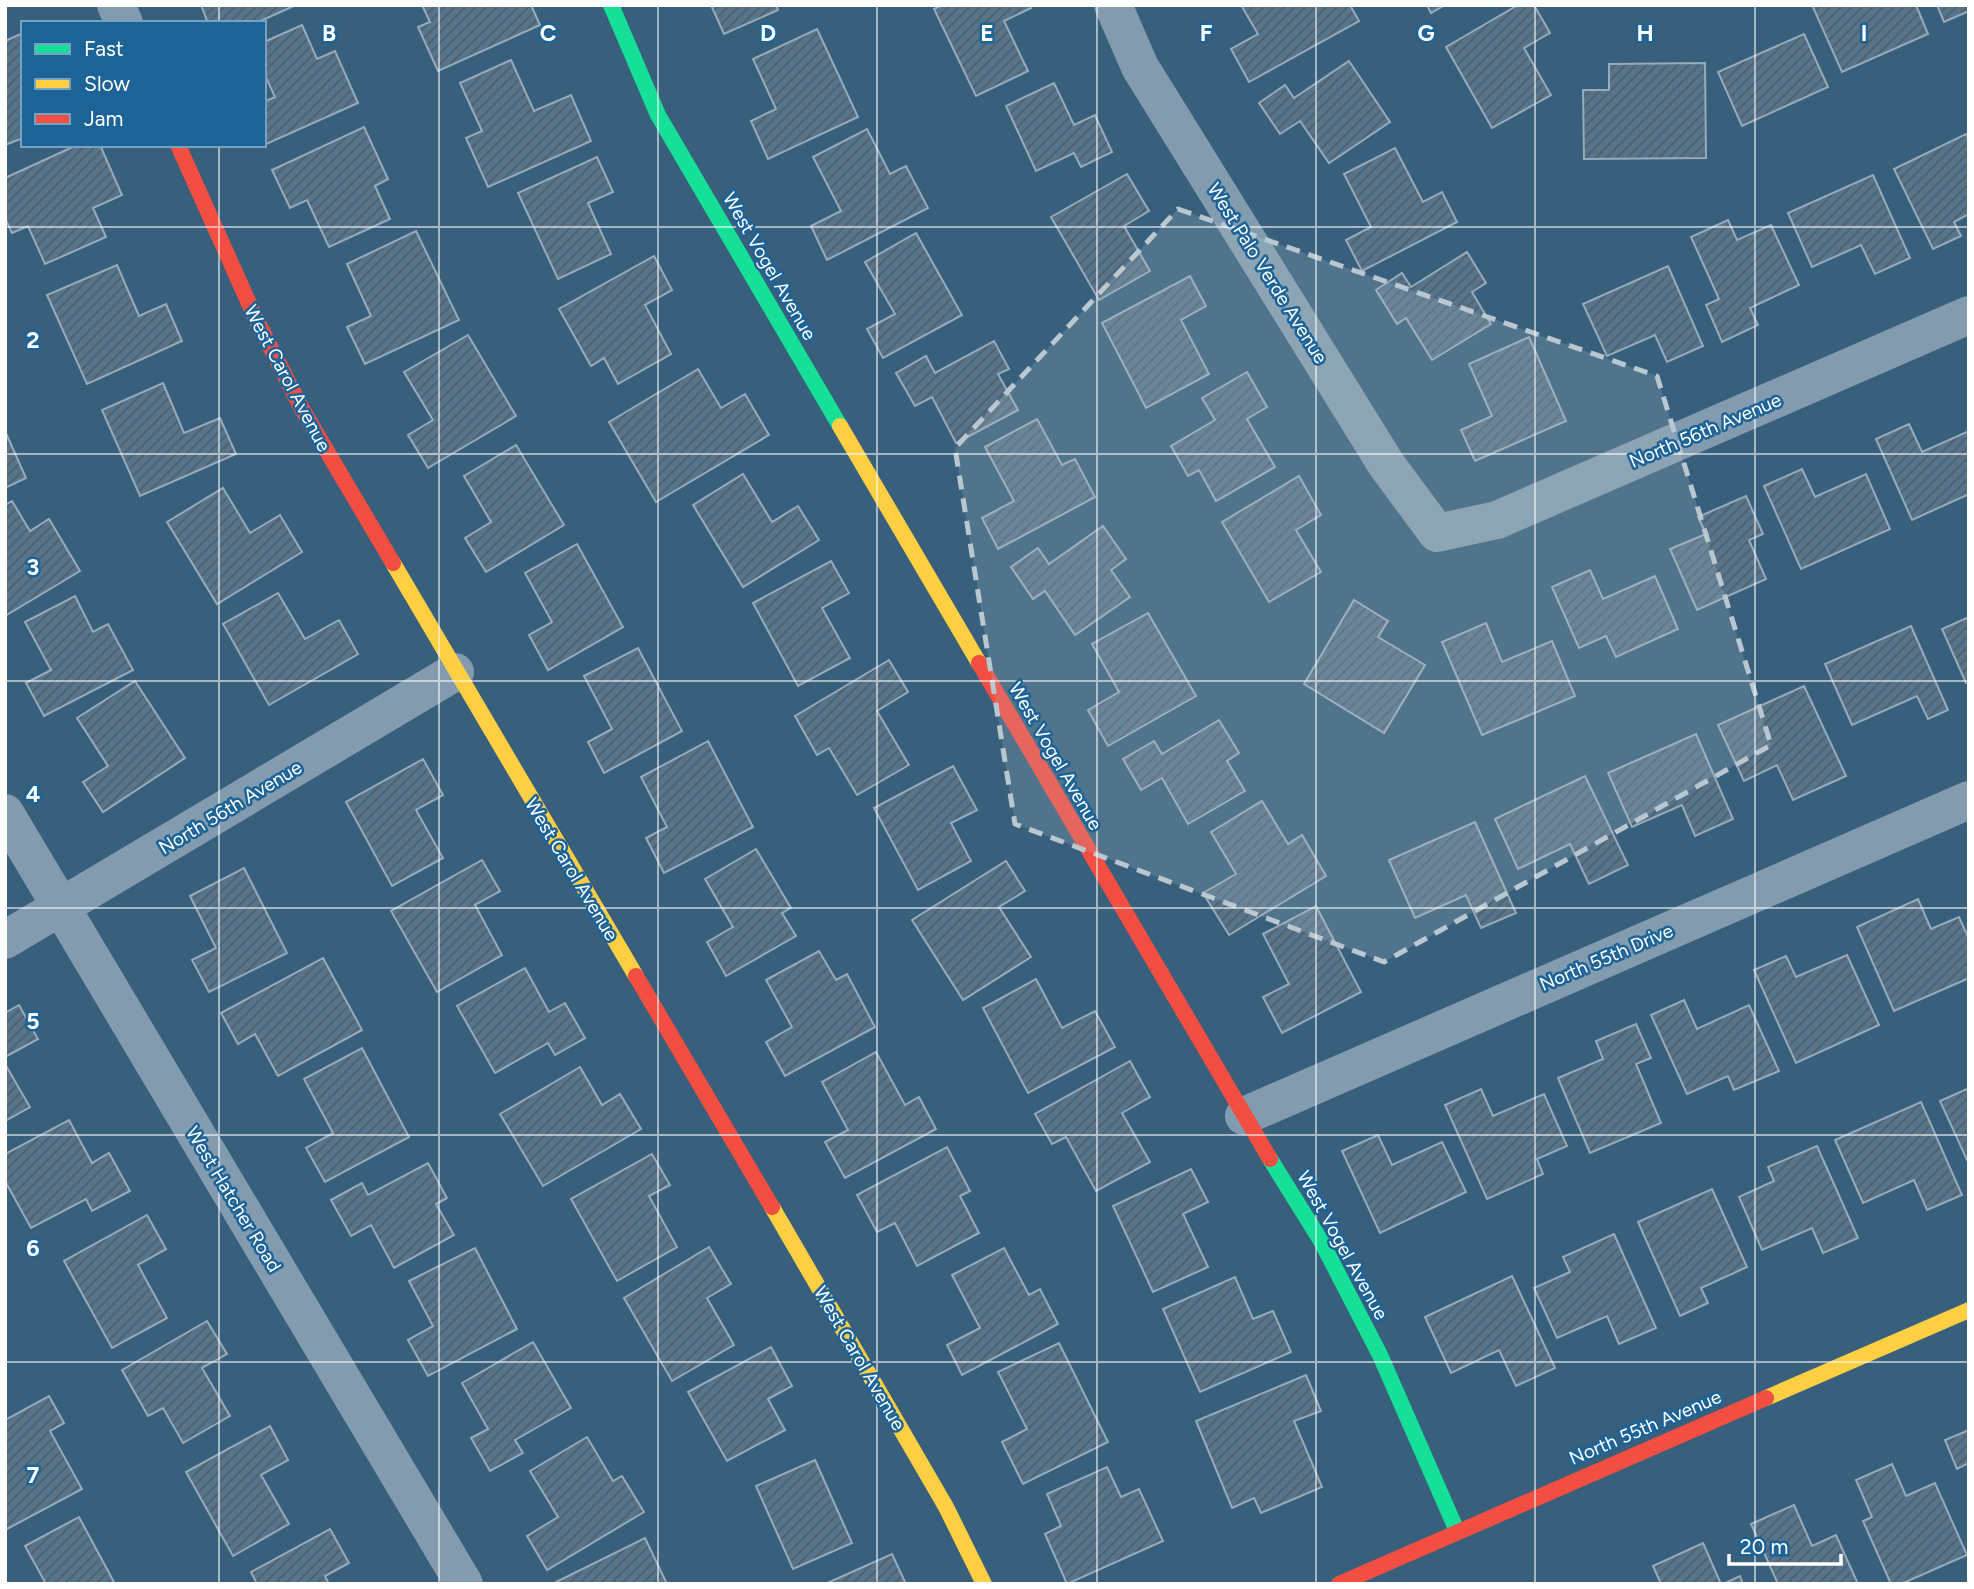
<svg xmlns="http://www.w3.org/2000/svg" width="1974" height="1589" viewBox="0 0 1974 1589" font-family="Figtree,sans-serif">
<defs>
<pattern id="building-hatch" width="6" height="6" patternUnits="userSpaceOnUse" patternTransform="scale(1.75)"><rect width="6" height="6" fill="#56758c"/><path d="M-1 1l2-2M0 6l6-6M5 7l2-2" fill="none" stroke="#505e69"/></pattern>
</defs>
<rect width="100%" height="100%" fill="#385f7c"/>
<g fill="url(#building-hatch)" stroke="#96abbb" stroke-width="2">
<polygon points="201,5 296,5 256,23 208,23"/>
<polygon points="422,5 531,5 540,25 438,71 418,27 430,22"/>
<polygon points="711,5 776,5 778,10 724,34"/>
<polygon points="942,5 1029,5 1031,8 1004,21 1028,71 976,96 934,9"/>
<polygon points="1241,5 1350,5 1359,21 1249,82 1231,49 1258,34"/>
<polygon points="1427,5 1445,5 1431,13"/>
<polygon points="1518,5 1534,5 1550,33 1524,48 1551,95 1492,128 1446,47"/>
<polygon points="1812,5 1916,5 1928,34 1842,72"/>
<polygon points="1937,5 1969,5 1969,11 1944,22"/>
<polygon points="302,25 317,59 335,51 358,103 264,145 264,102 275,97 264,73 264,42"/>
<polygon points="817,29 858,117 768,159 751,121 776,109 753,59"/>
<polygon points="23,33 23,138 5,145 5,41"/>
<polygon points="1804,34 1828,87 1742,126 1718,72"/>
<polygon points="511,60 534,111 571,95 591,141 488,187 466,138 482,131 460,83"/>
<polygon points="1349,61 1390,122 1329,163 1300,121 1280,134 1259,103 1285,85 1294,98"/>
<polygon points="1705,63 1706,158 1584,159 1583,90 1609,90 1609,64"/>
<polygon points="1054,83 1074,125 1095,115 1112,152 1081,167 1074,153 1036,171 1006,106"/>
<polygon points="364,127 388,179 375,186 390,219 329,247 307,200 290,208 272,170"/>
<polygon points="867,129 890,174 906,166 928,208 827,260 811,226 841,211 813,157"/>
<polygon points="1966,134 1969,140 1969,214 1954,222 1961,236 1933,249 1894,169"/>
<polygon points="77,145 100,145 122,195 93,208 106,237 45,264 28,226 12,233 5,218 5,178"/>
<polygon points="1395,148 1423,202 1442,192 1457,222 1362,271 1346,240 1371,227 1344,174"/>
<polygon points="597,157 613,192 588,203 611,254 558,279 518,193"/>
<polygon points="1127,174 1149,211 1124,226 1150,271 1099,300 1051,217"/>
<polygon points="1873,175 1910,258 1875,274 1861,245 1812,267 1788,213"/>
<polygon points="1728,220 1737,240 1771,225 1799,285 1750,308 1758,325 1722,342 1706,305 1719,299 1691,237"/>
<polygon points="416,231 459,320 365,364 347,327 371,316 347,264"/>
<polygon points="916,233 962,315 883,358 867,329 895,314 865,262"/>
<polygon points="1467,252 1486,283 1472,292 1491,324 1432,360 1406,318 1397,324 1376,290 1402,273 1411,287"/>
<polygon points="654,256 672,290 645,305 671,354 618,384 604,358 591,366 559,309"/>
<polygon points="117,265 139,316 166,304 182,341 87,384 47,295"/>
<polygon points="1668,266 1703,346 1667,362 1655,335 1607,356 1583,304"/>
<polygon points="1190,276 1206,306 1181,320 1209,374 1146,408 1102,323"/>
<polygon points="468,335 516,416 428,468 408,435 433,420 404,372"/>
<polygon points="1529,337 1566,421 1475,461 1461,430 1492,416 1469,364"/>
<polygon points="994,341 1009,369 998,374 1018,410 956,443 932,397 915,406 896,373 926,356 935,373"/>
<polygon points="698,369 721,408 745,394 769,435 656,502 609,422"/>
<polygon points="1247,372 1267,407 1247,419 1275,467 1216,501 1199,470 1188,476 1171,446 1215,420 1202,398"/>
<polygon points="163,383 184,433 220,418 236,454 140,496 102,410"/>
<polygon points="1037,419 1062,465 1075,459 1095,497 998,549 982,518 1014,501 985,447"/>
<polygon points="1909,424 1922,452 1969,431 1969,494 1912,520 1876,439"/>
<polygon points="5,431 26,478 5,488"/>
<polygon points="516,445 564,525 486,572 465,538 491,522 464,476"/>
<polygon points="1802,469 1815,497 1866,474 1890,529 1801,569 1764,486"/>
<polygon points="743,474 772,522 798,506 819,540 743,587 693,505"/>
<polygon points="1299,476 1321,515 1296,530 1321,572 1269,602 1222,522"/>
<polygon points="223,488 250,533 280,515 302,552 217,604 167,522"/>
<polygon points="1746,496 1763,534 1749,540 1766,579 1697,610 1670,549 1706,534 1698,517"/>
<polygon points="12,501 30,531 49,519 80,571 5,616 5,505"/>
<polygon points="1103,526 1126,559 1111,570 1130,597 1075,635 1045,591 1033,599 1011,567 1038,548 1049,564"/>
<polygon points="577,544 623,627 548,670 529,635 552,622 525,573"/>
<polygon points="831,561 849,593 822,608 850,658 798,686 753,603"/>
<polygon points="1590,570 1603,599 1655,576 1678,629 1616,657 1606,636 1579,648 1552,587"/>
<polygon points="278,593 305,639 339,620 358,654 269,705 223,624"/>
<polygon points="75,596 93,632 108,624 133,670 44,716 26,683 51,670 25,622"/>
<polygon points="1354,600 1388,621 1378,637 1425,665 1384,733 1304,684"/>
<polygon points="1148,613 1196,696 1108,746 1088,710 1119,692 1092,644"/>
<polygon points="1969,617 1969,682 1966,683 1942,629"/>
<polygon points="1486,623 1502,662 1552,641 1575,696 1482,735 1442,642"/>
<polygon points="1911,626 1948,710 1928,719 1917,696 1852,725 1825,664"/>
<polygon points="638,648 682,731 604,773 588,742 612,729 584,676"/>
<polygon points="889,660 908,692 877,711 909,765 857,795 829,748 817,755 795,716"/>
<polygon points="135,681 185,758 103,812 83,782 108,766 77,718"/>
<polygon points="1804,686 1846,776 1793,800 1777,765 1744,781 1718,725"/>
<polygon points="1219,720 1239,753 1227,761 1245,791 1188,824 1162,778 1141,790 1123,759 1154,741 1162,754"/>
<polygon points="1696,734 1733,819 1695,836 1682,805 1632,827 1608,773"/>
<polygon points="708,741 753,827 664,873 646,838 667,827 641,777"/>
<polygon points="423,759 443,795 416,810 443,858 392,886 346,802"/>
<polygon points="953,766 977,810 951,823 971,861 918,890 874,808"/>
<polygon points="1585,776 1628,865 1589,884 1570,844 1518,869 1495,819"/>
<polygon points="1262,801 1288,844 1302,835 1326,876 1229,935 1203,893 1236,874 1211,832"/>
<polygon points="1475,822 1516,913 1481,928 1466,895 1415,918 1389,860"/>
<polygon points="756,849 791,908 782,913 796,936 726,976 707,942 733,927 705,879"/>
<polygon points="482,860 500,891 475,905 502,955 437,992 391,911"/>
<polygon points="1006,861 1025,891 999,907 1031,957 963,1000 912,920"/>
<polygon points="244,868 287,953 209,992 192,960 216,948 190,896"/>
<polygon points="1918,899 1931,929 1959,917 1969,939 1969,978 1894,1011 1857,927"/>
<polygon points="1316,906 1361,992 1282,1033 1263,997 1289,984 1263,934"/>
<polygon points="819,951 836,980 847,974 875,1027 785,1076 766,1042 792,1027 766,980"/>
<polygon points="1847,955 1879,1025 1796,1063 1754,970 1786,956 1796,977"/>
<polygon points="323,958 362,1030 278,1076 255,1034 238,1044 221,1013"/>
<polygon points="525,968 549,1012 565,1003 585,1038 555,1055 548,1043 495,1073 457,1006"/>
<polygon points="1036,979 1062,1028 1095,1011 1115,1047 1028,1093 983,1008"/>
<polygon points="1684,1000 1697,1029 1749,1005 1779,1071 1734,1090 1728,1076 1687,1094 1651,1015"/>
<polygon points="19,1005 38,1039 5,1057 5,1013"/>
<polygon points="1636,1024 1651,1058 1636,1064 1661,1123 1590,1153 1558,1078 1603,1059 1596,1041"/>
<polygon points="362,1048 409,1137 325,1182 306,1148 333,1133 304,1079"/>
<polygon points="876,1052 905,1105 919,1097 936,1129 845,1178 825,1142 848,1130 822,1082"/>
<polygon points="1130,1061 1150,1097 1122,1113 1150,1162 1096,1191 1066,1137 1052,1144 1035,1114"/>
<polygon points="5,1064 30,1107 5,1121"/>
<polygon points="580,1067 602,1105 620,1094 641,1129 543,1186 500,1114"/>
<polygon points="1969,1088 1969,1159 1967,1160 1940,1101"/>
<polygon points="1481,1089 1493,1116 1544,1094 1567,1146 1537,1159 1543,1174 1487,1199 1445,1105"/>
<polygon points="1921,1102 1962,1195 1927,1210 1914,1180 1863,1203 1835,1140"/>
<polygon points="69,1120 92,1163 109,1153 130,1191 92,1211 86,1199 31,1228 5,1181 5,1154"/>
<polygon points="1378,1135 1392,1165 1442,1142 1466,1192 1380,1233 1342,1151"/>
<polygon points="1817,1146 1858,1238 1823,1253 1812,1228 1762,1250 1739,1197 1774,1181 1768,1167"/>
<polygon points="947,1147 970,1191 960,1196 979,1233 917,1266 895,1223 877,1232 857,1195"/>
<polygon points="652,1154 670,1185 649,1196 677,1247 617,1281 571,1199"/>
<polygon points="428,1163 447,1198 436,1204 454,1235 394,1268 371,1225 351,1236 331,1200 362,1183 368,1195"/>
<polygon points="1191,1169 1208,1202 1183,1214 1208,1267 1153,1292 1113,1206"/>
<polygon points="1712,1189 1747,1267 1701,1288 1708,1303 1680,1316 1638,1222"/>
<polygon points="147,1215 166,1249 138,1265 167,1318 112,1348 64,1261"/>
<polygon points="1614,1234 1656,1328 1619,1344 1607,1316 1557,1338 1534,1288 1570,1272 1563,1257"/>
<polygon points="709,1247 731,1284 707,1298 734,1345 672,1381 624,1298"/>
<polygon points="475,1248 517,1329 428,1376 408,1340 433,1326 409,1281"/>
<polygon points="1004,1248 1029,1295 1040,1289 1058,1324 962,1375 947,1345 980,1328 952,1275"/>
<polygon points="1512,1276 1555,1368 1516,1386 1499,1350 1451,1373 1425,1317"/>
<polygon points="1235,1277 1253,1319 1273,1311 1291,1352 1200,1392 1163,1309"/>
<polygon points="207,1321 227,1354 202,1368 230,1416 183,1443 163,1408 148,1416 122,1370"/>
<polygon points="533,1342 571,1408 515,1440 523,1453 490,1471 471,1438 488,1429 462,1383"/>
<polygon points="1059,1343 1108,1442 1023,1484 1002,1442 1027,1429 998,1372"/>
<polygon points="771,1347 792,1386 768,1399 785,1430 727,1461 688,1392"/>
<polygon points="1306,1375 1321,1411 1294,1421 1322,1487 1261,1513 1254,1498 1232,1508 1196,1421"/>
<polygon points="49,1396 64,1423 50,1431 82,1489 5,1530 5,1420"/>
<polygon points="270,1426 288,1460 261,1475 289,1524 233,1556 186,1472"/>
<polygon points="1969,1430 1969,1463 1957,1469 1945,1440"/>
<polygon points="587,1437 613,1481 622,1476 644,1512 547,1570 527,1536 558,1517 530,1471"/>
<polygon points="815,1460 852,1543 793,1569 756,1486"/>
<polygon points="1892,1464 1906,1496 1935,1483 1967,1555 1901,1584 1891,1584 1863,1521 1872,1517 1856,1480"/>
<polygon points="1107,1467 1121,1497 1139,1489 1163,1541 1067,1584 1045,1534 1061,1526 1047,1494"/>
<polygon points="1794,1505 1812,1546 1836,1535 1858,1584 1778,1584 1751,1524"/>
<polygon points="79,1517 115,1584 46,1584 25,1546"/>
<polygon points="330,1529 349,1563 325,1576 329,1584 257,1584 251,1572"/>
<polygon points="645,1538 667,1584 557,1584 556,1582"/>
<polygon points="1703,1543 1721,1584 1661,1584 1653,1566"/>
<polygon points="892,1554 906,1584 825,1584"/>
<polygon points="1740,1576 1743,1584 1723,1584"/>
</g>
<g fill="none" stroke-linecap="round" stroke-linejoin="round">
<g stroke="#829bae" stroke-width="38">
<polyline points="116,5 124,23"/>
<polyline points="1113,5 1140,67 1386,464 1437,533 1497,520 1969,315"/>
<polyline points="5,813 464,1584"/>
<polyline points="5,940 455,672"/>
<polyline points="1244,1116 1969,800"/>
</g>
<g stroke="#16e098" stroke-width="16">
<polyline points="611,5 658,115 840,426"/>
<polyline points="1270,1159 1321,1241 1380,1355 1457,1531"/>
</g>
<g stroke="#ffcf43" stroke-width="16">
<polyline points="840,426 979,663"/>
<polyline points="393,563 636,976"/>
<polyline points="772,1207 946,1507 984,1584"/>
<polyline points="1766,1398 1969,1310"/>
</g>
<g stroke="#f24e42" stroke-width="16">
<polyline points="178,145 256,319 302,409 393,563"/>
<polyline points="979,663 1270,1159"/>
<polyline points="636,976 772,1207"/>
<polyline points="1339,1584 1766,1398"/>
</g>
</g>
<path fill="#b9c7d1" fill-opacity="0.2" stroke="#b9c7d1" stroke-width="5" stroke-dasharray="14 9" stroke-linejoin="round" d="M 1178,209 L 1657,376 L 1771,745 L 1384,962 L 1015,824 L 955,448 Z"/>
<path fill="none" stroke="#fff" stroke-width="2" stroke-opacity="0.55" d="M 219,5 L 219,23M 439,5 L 439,1584M 658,5 L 658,1584M 877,5 L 877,1584M 1097,5 L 1097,1584M 1316,5 L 1316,1584M 1535,5 L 1535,1584M 1755,5 L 1755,1584M 219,145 L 219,1584M 5,227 L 1969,227M 5,454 L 1969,454M 5,681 L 1969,681M 5,908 L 1969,908M 5,1135 L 1969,1135M 5,1362 L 1969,1362"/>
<g text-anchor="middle" stroke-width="5" stroke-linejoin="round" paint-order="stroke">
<g font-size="19" fill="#fff" stroke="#1c6398">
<text transform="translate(770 266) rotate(60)" y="7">West Vogel Avenue</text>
<text transform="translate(1268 273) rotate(58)" y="7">West Palo Verde Avenue</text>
<text transform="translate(288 378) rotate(62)" y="7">West Carol Avenue</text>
<text transform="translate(1705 430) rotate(-23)" y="7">North 56th Avenue</text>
<text transform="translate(1056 756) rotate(60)" y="7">West Vogel Avenue</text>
<text transform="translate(230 807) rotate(-31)" y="7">North 56th Avenue</text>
<text transform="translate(572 869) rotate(59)" y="7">West Carol Avenue</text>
<text transform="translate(1606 957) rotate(-23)" y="7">North 55th Drive</text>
<text transform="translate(234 1199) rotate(59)" y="7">West Hatcher Road</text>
<text transform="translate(1343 1245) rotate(61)" y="7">West Vogel Avenue</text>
<text transform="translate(860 1358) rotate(60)" y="7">West Carol Avenue</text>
<text transform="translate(1645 1427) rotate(-23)" y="7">North 55th Avenue</text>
</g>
</g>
<g font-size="23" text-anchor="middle" font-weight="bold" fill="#fff" stroke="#1c6398" stroke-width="5" stroke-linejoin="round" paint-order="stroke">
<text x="329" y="41">B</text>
<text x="548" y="41">C</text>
<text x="768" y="41">D</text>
<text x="987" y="41">E</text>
<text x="1206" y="41">F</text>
<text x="1426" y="41">G</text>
<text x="1645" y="41">H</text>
<text x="1864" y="41">I</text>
<text x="33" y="348">2</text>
<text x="33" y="575">3</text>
<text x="33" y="802">4</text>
<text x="33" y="1029">5</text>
<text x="33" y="1256">6</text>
<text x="33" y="1483">7</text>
</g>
<rect width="1974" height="1589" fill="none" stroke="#ffffff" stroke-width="14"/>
<rect x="21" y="21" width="245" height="126" fill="#1c6398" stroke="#77a1c1" stroke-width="2"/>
<rect x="35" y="44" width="35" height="10" fill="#16e098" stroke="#77a1c1" stroke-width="2"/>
<text x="84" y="56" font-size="21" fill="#ffffff">Fast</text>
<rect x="35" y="79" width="35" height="10" fill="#ffcf43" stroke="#77a1c1" stroke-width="2"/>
<text x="84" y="91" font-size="21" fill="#ffffff">Slow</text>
<rect x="35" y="114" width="35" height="10" fill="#f24e42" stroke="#77a1c1" stroke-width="2"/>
<text x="84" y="126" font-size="21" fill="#ffffff">Jam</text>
<path d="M1729 1554v10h112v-10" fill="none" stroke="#ffffff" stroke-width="3.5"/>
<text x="1740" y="1554" font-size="21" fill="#ffffff" stroke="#1c6398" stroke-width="5" paint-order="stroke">20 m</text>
</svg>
